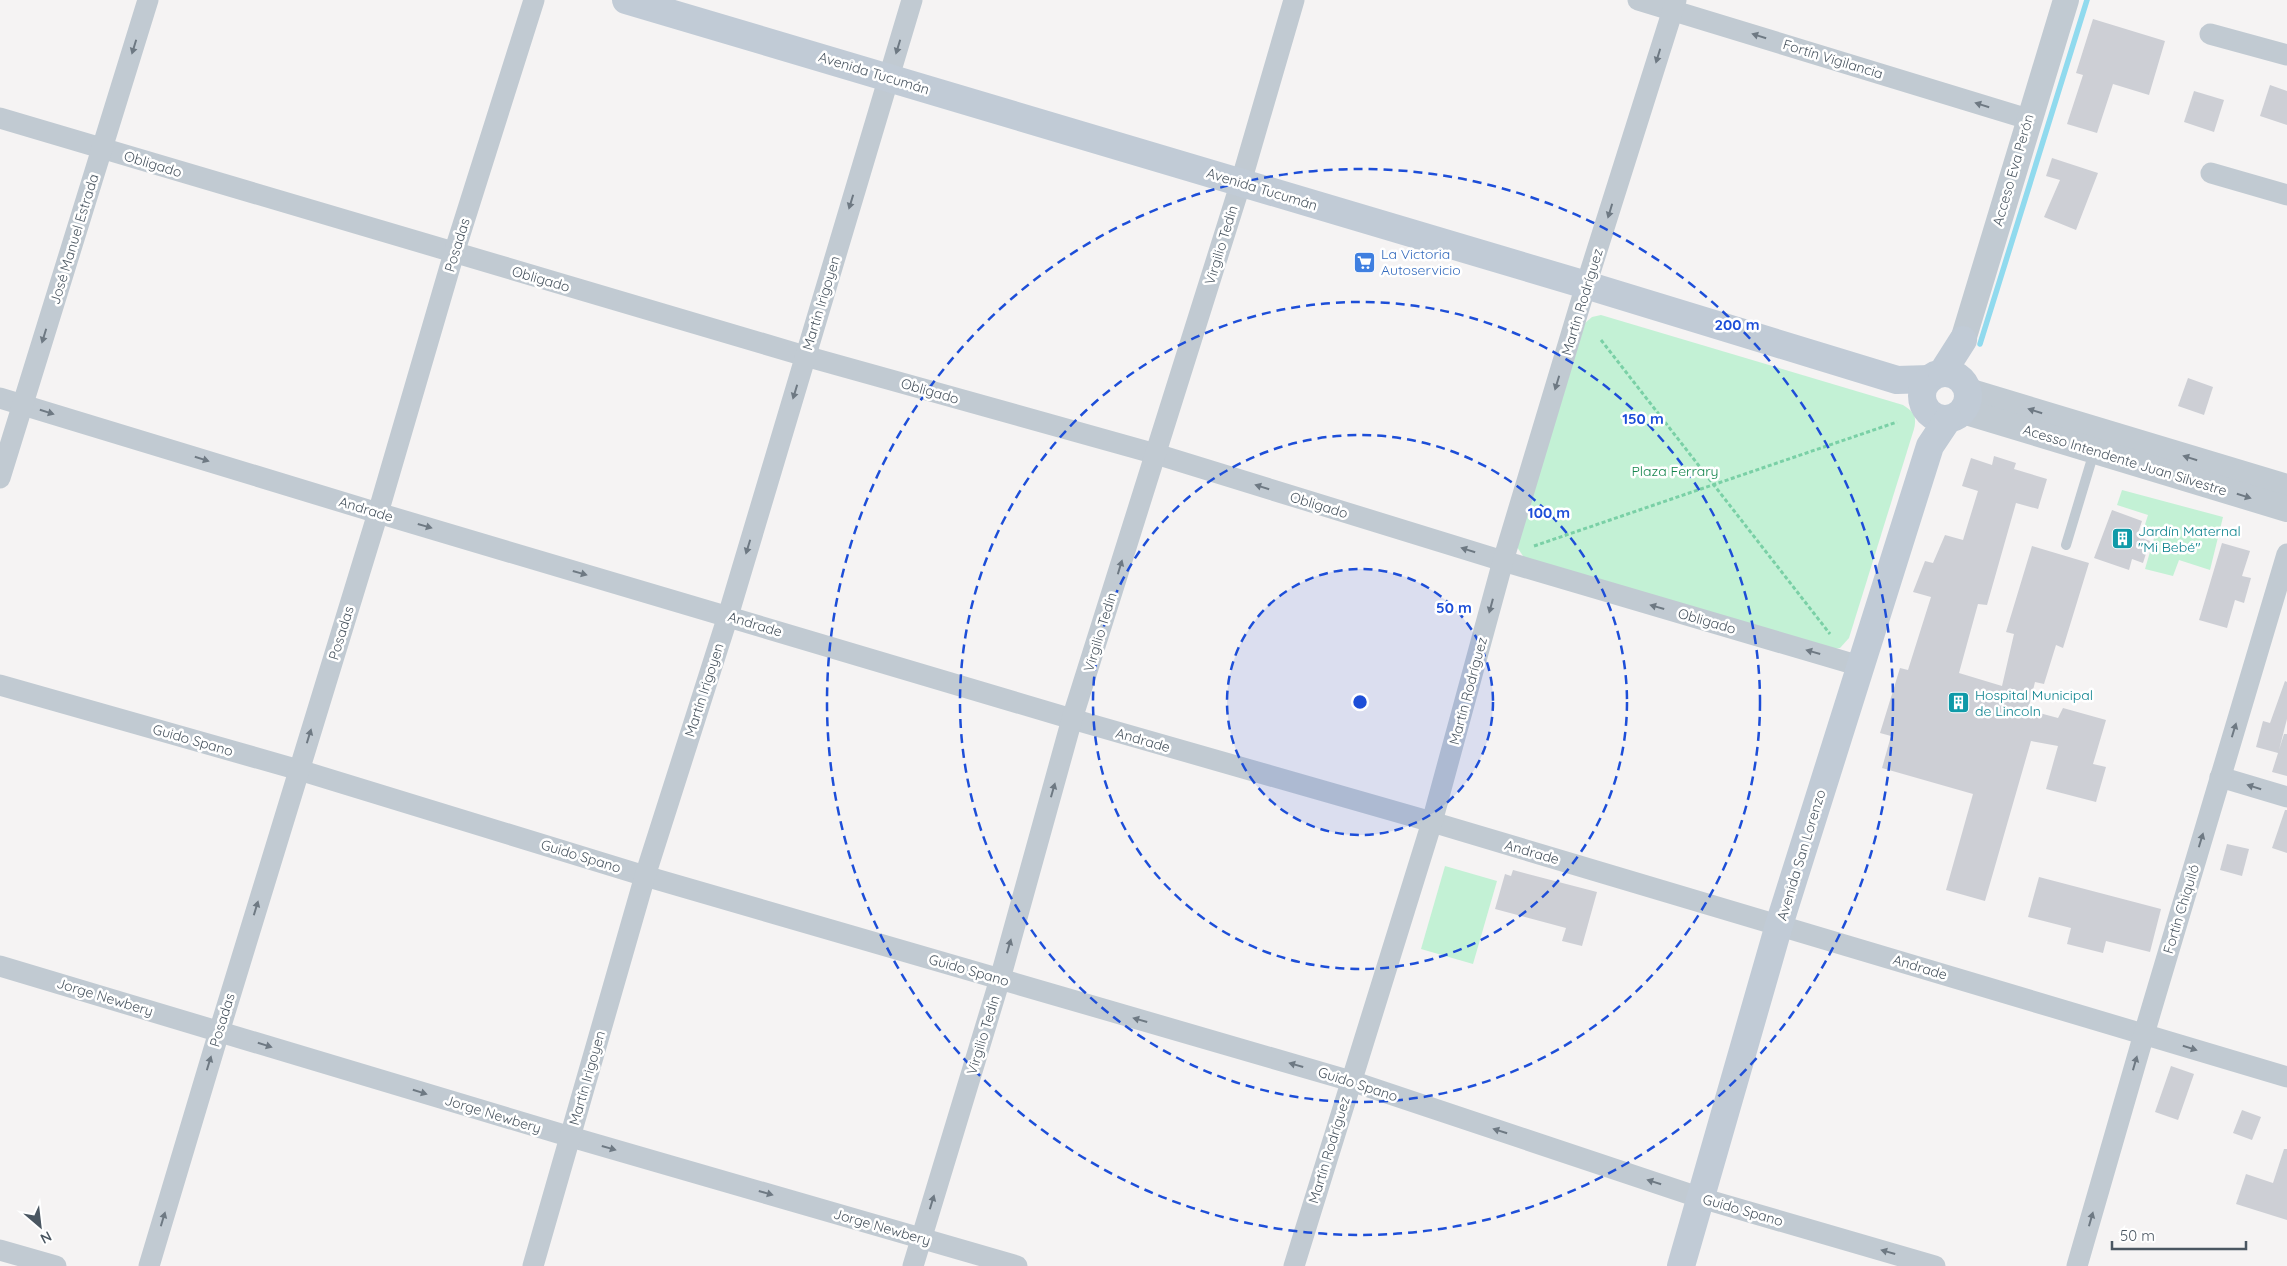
<svg xmlns="http://www.w3.org/2000/svg" width="2287" height="1266" viewBox="0 0 2287 1266" font-family="Quicksand,sans-serif">
<rect width="100%" height="100%" fill="#f5f3f3"/>
<g fill="#c3f1d5">
<path d="M 1601,315 L 1903,405 C 1914,412 1917,416 1914,429 L 1849,638 L 1840,648 L 1833,649 L 1525,559 L 1517,547 L 1585,323 L 1592,317 Z"/>
<polygon points="2122,490 2223,517 2210,570 2179,560 2173,576 2145,569 2154,538 2142,534 2148,515 2117,505"/>
<polygon points="1445,866 1497,881 1473,964 1421,949"/>
</g>
<g fill="none" stroke-linecap="round" stroke-linejoin="round">
<polyline stroke="#90daee" stroke-width="5.5" points="1980,344 2087,0"/>
</g>
<g fill="#cdcfd5">
<polygon points="2093,19 2165,41 2149,95 2113,84 2097,133 2067,124 2083,75 2076,73"/>
<polygon points="2270,85 2287,91 2287,125 2260,116"/>
<polygon points="2194,91 2224,100 2214,132 2184,122"/>
<polygon points="2052,158 2098,173 2076,230 2044,217 2060,180 2046,176"/>
<polygon points="2188,378 2213,387 2204,415 2178,406"/>
<polygon points="1994,456 2016,463 2014,469 2047,479 2038,509 2016,503 1987,605 1978,604 1959,673 2002,686 2014,634 2006,632 2032,546 2089,563 2063,648 2056,645 2044,684 2035,682 2028,710 2058,718 2063,708 2106,720 2093,764 2106,767 2096,802 2046,789 2058,746 2031,741 1985,901 1946,890 1973,794 1882,768 1891,736 1880,733 1900,668 1908,670 1931,597 1913,592 1925,561 1933,563 1945,535 1963,540 1978,491 1962,486 1971,458 1992,465"/>
<polygon points="2112,510 2142,521 2137,536 2150,541 2143,563 2132,559 2129,570 2094,558"/>
<polygon points="2222,543 2250,551 2242,576 2251,578 2244,603 2235,600 2227,628 2199,620"/>
<polygon points="2285,681 2287,682 2287,719 2279,750 2284,734 2287,734 2287,776 2272,772 2278,753 2256,747 2263,721 2270,723"/>
<polygon points="2285,810 2287,810 2287,853 2272,848"/>
<polygon points="2227,844 2249,849 2242,876 2220,870"/>
<polygon points="1513,870 1597,892 1582,946 1562,941 1566,928 1495,909 1505,874 1511,876"/>
<polygon points="2039,877 2161,909 2150,952 2106,941 2103,953 2067,944 2071,928 2028,917"/>
<polygon points="2171,1066 2194,1074 2178,1120 2155,1112"/>
<polygon points="2242,1110 2261,1117 2252,1140 2233,1133"/>
<polygon points="2284,1149 2287,1149 2287,1220 2236,1204 2246,1174 2273,1183"/>
</g>
<g fill="none" stroke-linecap="round" stroke-linejoin="round">
<g stroke="#7ad0a6" stroke-width="3" stroke-dasharray="4 2.5" stroke-linecap="butt">
<polyline points="1601,340 1830,634"/>
<polyline points="1534,546 1897,422"/>
</g>
<polyline stroke="#c1cad2" stroke-width="10" points="2066,545 2094,452"/>
<g stroke="#c1cad2" stroke-width="21">
<polyline points="1638,0 2028,119"/>
<polyline points="2210,34 2287,55"/>
<polyline points="0,118 805,356 1156,454 1503,561 1860,666"/>
<polyline points="2211,173 2287,195"/>
<polyline points="0,398 378,513 1072,719 1432,822 2287,1077"/>
<polyline points="0,478 148,0"/>
<polyline points="0,685 299,770 645,876 1351,1081 1701,1198 1935,1266"/>
<polyline points="2220,777 2287,797"/>
<polyline points="0,966 571,1137 1017,1266"/>
<polyline points="0,1250 56,1266"/>
<polyline points="149,1266 219,1032 378,513 454,253 534,0"/>
<polyline points="533,1266 645,876 728,616 912,0"/>
<polyline points="913,1266 1000,979 1072,719 1241,182 1294,0"/>
<polyline points="1294,1266 1432,822 1503,561 1586,285 1676,0"/>
<polyline points="2077,1266 2144,1034 2287,554"/>
</g>
<g stroke="#c1cad2" stroke-width="26">
<polyline points="1963,340 2066,0"/>
<polyline points="1968,391 2287,487"/>
<polyline points="1963,411 2287,509"/>
</g>
<g stroke="#c1cbd6" stroke-width="28">
<polyline points="626,0 1586,285 1897,380 1930,379"/>
<circle cx="1945" cy="396" r="23"/>
<polyline points="1942,373 1963,340"/>
<polyline points="1681,1266 1779,925 1930,446 1948,419"/>
</g>
</g>
<defs><path id="oneway-solid" d="M-6-.8H1V-3.2L6.5 0L1 3.2V.8H-6Z" transform="scale(1.25)"/></defs>
<g fill="#6e7983">
<use href="#oneway-solid" transform="translate(1759 36) rotate(-163)"/>
<use href="#oneway-solid" transform="translate(134 47) rotate(107)"/>
<use href="#oneway-solid" transform="translate(898 47) rotate(107)"/>
<use href="#oneway-solid" transform="translate(1658 56) rotate(107)"/>
<use href="#oneway-solid" transform="translate(1982 105) rotate(-163)"/>
<use href="#oneway-solid" transform="translate(851 202) rotate(107)"/>
<use href="#oneway-solid" transform="translate(1610 211) rotate(107)"/>
<use href="#oneway-solid" transform="translate(44 336) rotate(107)"/>
<use href="#oneway-solid" transform="translate(1557 383) rotate(107)"/>
<use href="#oneway-solid" transform="translate(795 392) rotate(107)"/>
<use href="#oneway-solid" transform="translate(2035 411) rotate(-163)"/>
<use href="#oneway-solid" transform="translate(47 412) rotate(17)"/>
<use href="#oneway-solid" transform="translate(2190 458) rotate(-163)"/>
<use href="#oneway-solid" transform="translate(202 459) rotate(17)"/>
<use href="#oneway-solid" transform="translate(1262 487) rotate(-163)"/>
<use href="#oneway-solid" transform="translate(2244 496) rotate(17)"/>
<use href="#oneway-solid" transform="translate(425 526) rotate(16)"/>
<use href="#oneway-solid" transform="translate(748 547) rotate(107)"/>
<use href="#oneway-solid" transform="translate(1468 550) rotate(-163)"/>
<use href="#oneway-solid" transform="translate(1120 567) rotate(-73)"/>
<use href="#oneway-solid" transform="translate(580 573) rotate(16)"/>
<use href="#oneway-solid" transform="translate(1491 606) rotate(105)"/>
<use href="#oneway-solid" transform="translate(1657 607) rotate(-164)"/>
<use href="#oneway-solid" transform="translate(1813 652) rotate(-164)"/>
<use href="#oneway-solid" transform="translate(2234 730) rotate(-73)"/>
<use href="#oneway-solid" transform="translate(309 736) rotate(-73)"/>
<use href="#oneway-solid" transform="translate(2254 787) rotate(-163)"/>
<use href="#oneway-solid" transform="translate(1053 790) rotate(-74)"/>
<use href="#oneway-solid" transform="translate(2201 840) rotate(-73)"/>
<use href="#oneway-solid" transform="translate(256 908) rotate(-73)"/>
<use href="#oneway-solid" transform="translate(1009 946) rotate(-74)"/>
<use href="#oneway-solid" transform="translate(1140 1020) rotate(-164)"/>
<use href="#oneway-solid" transform="translate(265 1045) rotate(17)"/>
<use href="#oneway-solid" transform="translate(2190 1048) rotate(17)"/>
<use href="#oneway-solid" transform="translate(209 1063) rotate(-73)"/>
<use href="#oneway-solid" transform="translate(2135 1063) rotate(-74)"/>
<use href="#oneway-solid" transform="translate(1296 1065) rotate(-164)"/>
<use href="#oneway-solid" transform="translate(420 1092) rotate(17)"/>
<use href="#oneway-solid" transform="translate(1500 1131) rotate(-162)"/>
<use href="#oneway-solid" transform="translate(609 1148) rotate(16)"/>
<use href="#oneway-solid" transform="translate(1654 1182) rotate(-162)"/>
<use href="#oneway-solid" transform="translate(766 1193) rotate(16)"/>
<use href="#oneway-solid" transform="translate(932 1202) rotate(-73)"/>
<use href="#oneway-solid" transform="translate(163 1219) rotate(-73)"/>
<use href="#oneway-solid" transform="translate(2091 1219) rotate(-74)"/>
<use href="#oneway-solid" transform="translate(1888 1252) rotate(-164)"/>
</g>
<circle cx="1360" cy="702" r="133" fill="#1d4ed8" fill-opacity=".12"/>
<g fill="none" stroke="#1d4ed8" stroke-width="2.5" stroke-dasharray="9 6">
<circle cx="1360" cy="702" r="133"/>
<circle cx="1360" cy="702" r="267"/>
<circle cx="1360" cy="702" r="400"/>
<circle cx="1360" cy="702" r="533"/>
</g>
<defs>
<symbol id="supermarket-square" viewBox="-11 -11 22 22"><rect x="-9" y="-9" width="18" height="18" rx="4" fill="#3f7fe0" stroke="#fff"/><path d="M-6-5.5h2.5l.6 2H6L4.5 2H-2.5L-4.4-4H-6ZM-1.5 3.2a1.3 1.3 0 1 0 .1 0ZM3 3.2a1.3 1.3 0 1 0 .1 0Z" fill="#fff"/></symbol>
<symbol id="building-square" viewBox="-11 -11 22 22"><rect x="-9" y="-9" width="18" height="18" rx="4" fill="#0f9aa8" stroke="#fff"/><path d="M-4-6H4V6H1V3H-1V6H-4ZM-2.5-4.3h1.7v1.8h-1.7ZM.8-4.3h1.7v1.8H.8ZM-2.5-1h1.7V.8h-1.7ZM.8-1h1.7V.8H.8Z" fill="#fff"/></symbol>
</defs>
<g fill-rule="evenodd">
<use href="#supermarket-square" x="1352" y="250" width="25" height="25"/>
<use href="#building-square" x="2110" y="526" width="25" height="25"/>
<use href="#building-square" x="1946" y="690" width="25" height="25"/>
</g>
<g text-anchor="middle" stroke-width="5" stroke-linejoin="round" paint-order="stroke">
<g font-size="14" fill="#4a5661" stroke="#fff">
<text transform="translate(1833 59) rotate(17)" y="5">Fortín Vigilancia</text>
<text transform="translate(874 73) rotate(17)" y="5">Avenida Tucumán</text>
<text transform="translate(153 164) rotate(17)" y="5">Obligado</text>
<text transform="translate(2013 170) rotate(-74)" y="5">Acceso Eva Perón</text>
<text transform="translate(1262 189) rotate(17)" y="5">Avenida Tucumán</text>
<text transform="translate(74 239) rotate(-73)" y="5">José Manuel Estrada</text>
<text transform="translate(457 245) rotate(-73)" y="5">Posadas</text>
<text transform="translate(1221 245) rotate(-73)" y="5">Virgilio Tedín</text>
<text transform="translate(541 279) rotate(16)" y="5">Obligado</text>
<text transform="translate(1582 302) rotate(-73)" y="5">Martín Rodríguez</text>
<text transform="translate(821 303) rotate(-73)" y="5">Martín Irigoyen</text>
<text transform="translate(930 391) rotate(16)" y="5">Obligado</text>
<text transform="translate(2125 460) rotate(17)" y="5">Acesso Intendente Juan Silvestre</text>
<text transform="translate(1319 505) rotate(17)" y="5">Obligado</text>
<text transform="translate(366 509) rotate(17)" y="5">Andrade</text>
<text transform="translate(1707 621) rotate(16)" y="5">Obligado</text>
<text transform="translate(755 624) rotate(17)" y="5">Andrade</text>
<text transform="translate(1100 632) rotate(-73)" y="5">Virgilio Tedín</text>
<text transform="translate(341 633) rotate(-73)" y="5">Posadas</text>
<text transform="translate(704 690) rotate(-72)" y="5">Martín Irigoyen</text>
<text transform="translate(1468 691) rotate(-75)" y="5">Martín Rodríguez</text>
<text transform="translate(193 740) rotate(16)" y="5">Guido Spano</text>
<text transform="translate(1143 740) rotate(16)" y="5">Andrade</text>
<text transform="translate(1532 852) rotate(16)" y="5">Andrade</text>
<text transform="translate(1801 855) rotate(-73)" y="5">Avenida San Lorenzo</text>
<text transform="translate(581 856) rotate(17)" y="5">Guido Spano</text>
<text transform="translate(2181 909) rotate(-73)" y="5">Fortín Chiquiló</text>
<text transform="translate(1920 967) rotate(17)" y="5">Andrade</text>
<text transform="translate(969 970) rotate(16)" y="5">Guido Spano</text>
<text transform="translate(105 997) rotate(17)" y="5">Jorge Newbery</text>
<text transform="translate(222 1020) rotate(-73)" y="5">Posadas</text>
<text transform="translate(983 1035) rotate(-73)" y="5">Virgilio Tedín</text>
<text transform="translate(587 1078) rotate(-74)" y="5">Martín Irigoyen</text>
<text transform="translate(1358 1084) rotate(18)" y="5">Guido Spano</text>
<text transform="translate(493 1114) rotate(17)" y="5">Jorge Newbery</text>
<text transform="translate(1329 1150) rotate(-73)" y="5">Martín Rodríguez</text>
<text transform="translate(1743 1210) rotate(16)" y="5">Guido Spano</text>
<text transform="translate(882 1227) rotate(16)" y="5">Jorge Newbery</text>
</g>
<g font-size="14" fill="#366cbe" stroke="#fff" text-anchor="start">
<text x="1381" y="259">La Victoria<tspan x="1381" dy="16">Autoservicio</tspan></text>
</g>
<g font-size="14" fill="#17864f" stroke="#fff">
<text x="1675" y="476">Plaza Ferrary</text>
</g>
<g font-size="14" fill="#0d838f" stroke="#fff" text-anchor="start">
<text x="2138" y="536">Jardín Maternal<tspan x="2138" dy="16">"Mi Bebé"</tspan></text>
<text x="1975" y="700">Hospital Municipal<tspan x="1975" dy="16">de Lincoln</tspan></text>
</g>
</g>
<circle cx="1360" cy="702" r="8" fill="#1d4ed8" stroke="#fff" stroke-width="2.5"/>
<g font-size="15" text-anchor="middle" font-weight="bold" fill="#1d4ed8" stroke="#fff" stroke-width="5" stroke-linejoin="round" paint-order="stroke">
<text x="1737" y="330">200 m</text>
<text x="1643" y="424">150 m</text>
<text x="1549" y="518">100 m</text>
<text x="1454" y="613">50 m</text>
</g>
<g transform="translate(40 1226) rotate(152)" stroke="#ffffff" stroke-width="4" paint-order="stroke">
<path d="M0-4L9 19L0 12L-9 19Z" fill="#4a5661"/>
<text y="-8" font-size="14" font-weight="bold" text-anchor="middle" fill="#4a5661">N</text>
</g>
<path d="M2112 1241v8h134v-8" fill="none" stroke="#4a5661" stroke-width="2.5"/>
<text x="2120" y="1241" font-size="15" fill="#4a5661" stroke="#ffffff" stroke-width="4" paint-order="stroke">50 m</text>
</svg>
